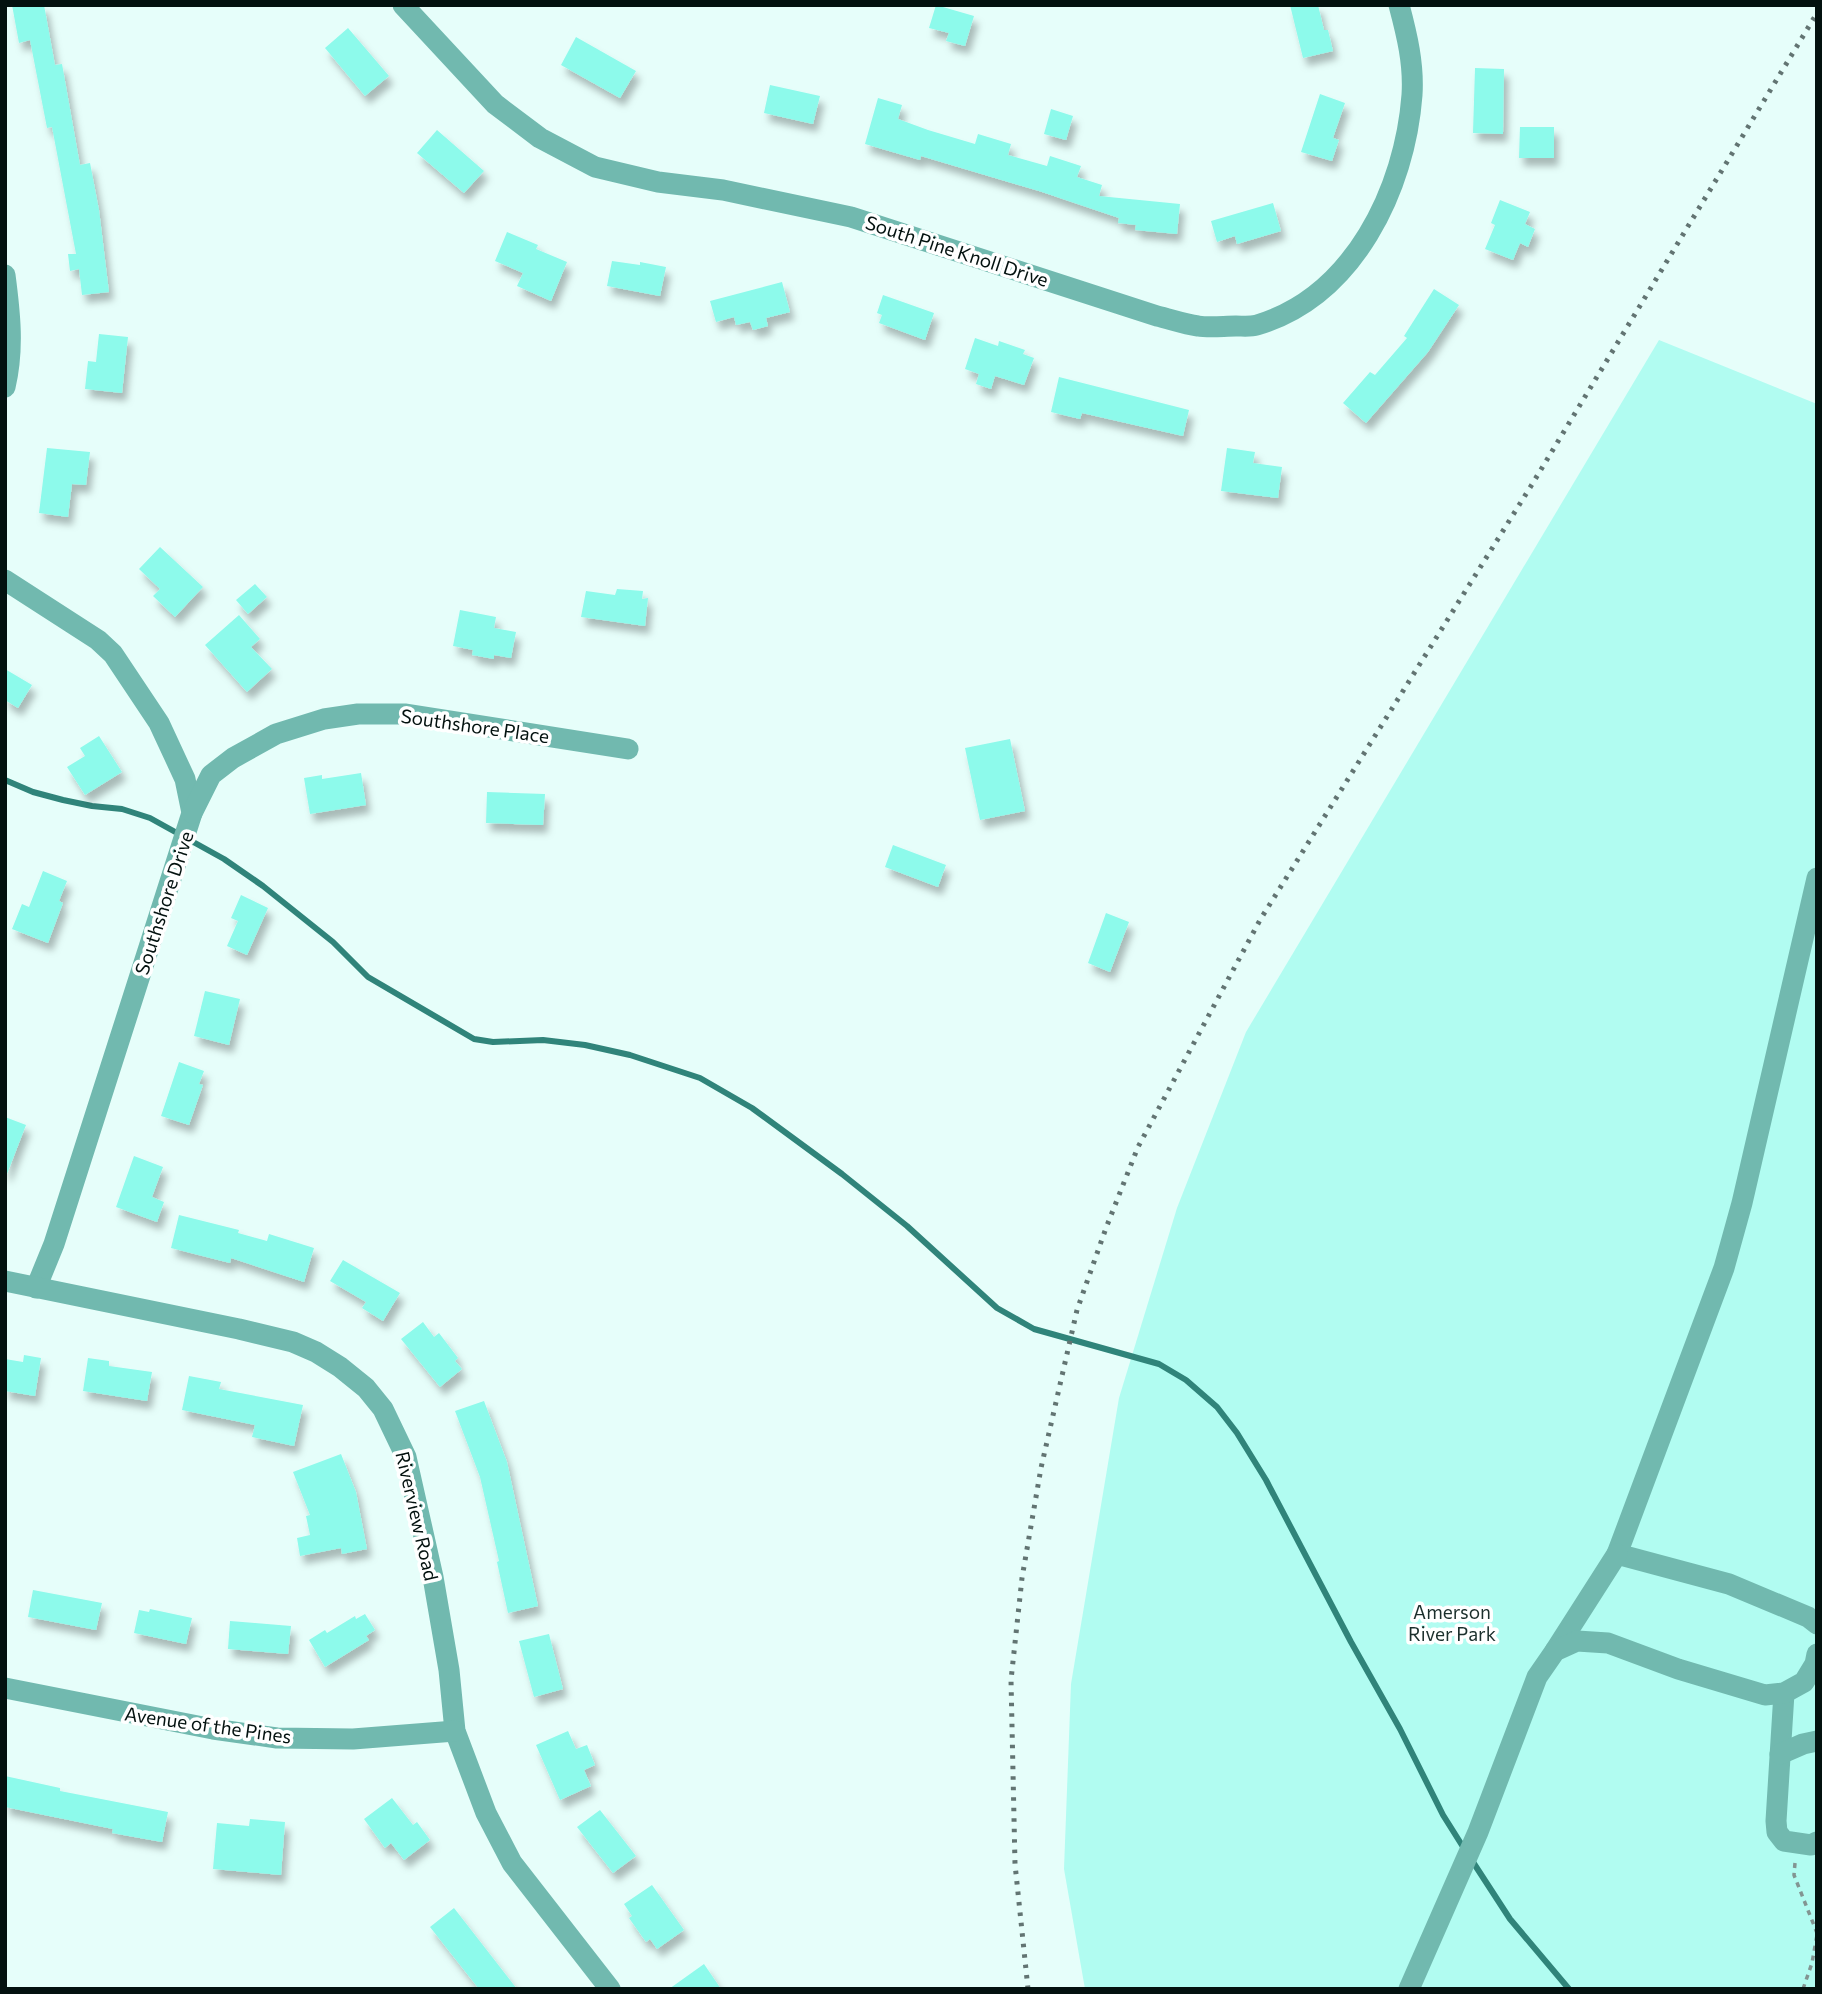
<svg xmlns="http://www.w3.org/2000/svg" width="1822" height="1994" viewBox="0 0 1822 1994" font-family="Commissioner,sans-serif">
<defs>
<filter id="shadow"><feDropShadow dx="4.5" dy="8" stdDeviation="3.5" flood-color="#0004"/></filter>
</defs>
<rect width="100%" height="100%" fill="#e6fefa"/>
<polygon fill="#b1fcf1" points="1659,340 1817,404 1817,1989 1085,1989 1064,1869 1071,1684 1119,1398 1177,1208 1246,1032"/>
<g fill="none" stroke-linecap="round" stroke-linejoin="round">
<g stroke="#30847a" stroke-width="6">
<polyline points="5,780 33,792 63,800 92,806 122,809 150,818 224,859 263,886 333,942 368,977 474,1039 493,1042 543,1040 585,1045 630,1055 700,1078 752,1108 842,1174 907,1226 997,1308 1034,1329 1159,1364 1186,1380 1217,1407 1237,1433 1266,1480 1351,1642 1400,1729 1443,1815 1465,1850"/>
<polyline points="1471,1859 1510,1919 1569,1989"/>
</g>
</g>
<g fill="#8dfaeb" filter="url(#shadow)">
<polygon points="12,5 44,5 55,65 62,64 80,165 90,163 99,210 109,292 82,295 79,269 70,271 68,254 76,254 52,127 47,128 30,40 19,43"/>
<polygon points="936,5 974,16 965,46 946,41 949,33 929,28"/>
<polygon points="1290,5 1318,5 1324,30 1328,30 1333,51 1303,58"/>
<polygon points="348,28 389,76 365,96 325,48"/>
<polygon points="576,37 636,71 620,98 561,65"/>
<polygon points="1475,68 1504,69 1503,134 1473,133"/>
<polygon points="770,85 820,96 813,124 764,113"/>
<polygon points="1320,94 1345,103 1333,138 1339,140 1332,161 1301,152"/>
<polygon points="878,98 902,105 898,119 928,130 975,144 978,134 1011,144 1008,155 1047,166 1050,156 1081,166 1077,177 1102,185 1099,196 1180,204 1177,234 1135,230 1136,225 1118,223 1119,218 1039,191 921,156 920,160 865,144"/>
<polygon points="1051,109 1073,116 1066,140 1044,134"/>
<polygon points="1520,127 1554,127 1554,158 1519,158"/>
<polygon points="437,130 484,171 464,193 417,153"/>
<polygon points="1500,200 1530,212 1525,224 1535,229 1528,247 1520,243 1513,260 1485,249 1495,225 1491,223"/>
<polygon points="1273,203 1281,231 1237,244 1235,236 1217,242 1211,221"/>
<polygon points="507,232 538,245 536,249 567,262 551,301 517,286 523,273 495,261"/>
<polygon points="612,261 640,265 640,262 666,267 660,296 607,286"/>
<polygon points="782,282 790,312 766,318 768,326 753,330 750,322 736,325 734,317 716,322 710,301"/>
<polygon points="1434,289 1459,305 1428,352 1366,423 1343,403 1370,372 1375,375 1407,338 1404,336"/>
<polygon points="883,295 934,313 925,340 879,323 882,315 877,313"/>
<polygon points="99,334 128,337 122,393 85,389 88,361 96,362"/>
<polygon points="975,338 998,346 999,341 1025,350 1023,354 1034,358 1024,385 995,376 991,389 976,384 979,374 965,369"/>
<polygon points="1059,377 1189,410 1183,436 1082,413 1080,419 1051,412"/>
<polygon points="47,448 90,452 86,485 72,484 68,517 39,513"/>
<polygon points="1227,448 1255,452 1253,463 1282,467 1278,498 1221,491"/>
<polygon points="160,547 203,587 175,617 153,596 160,589 139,569"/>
<polygon points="255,584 267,597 248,614 236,600"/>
<polygon points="617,589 643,591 642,599 648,598 645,626 581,617 586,591 615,595"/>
<polygon points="460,610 496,617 494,628 516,632 511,658 494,655 494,659 472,655 473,650 453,646"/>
<polygon points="239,615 260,639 251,647 272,669 247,692 205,645"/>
<polygon points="5,669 32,685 18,708 5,700"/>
<polygon points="99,736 122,772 85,795 67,767 85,756 80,748"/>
<polygon points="1010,739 1025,811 980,820 965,748"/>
<polygon points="361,773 366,805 310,814 304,778 322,775 322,779"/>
<polygon points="487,792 545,794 543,825 486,823"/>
<polygon points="893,845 946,865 938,887 885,867"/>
<polygon points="43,871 67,881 59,901 63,903 48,943 12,929 22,904 29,907"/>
<polygon points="241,895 268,908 247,955 227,946 238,921 231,918"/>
<polygon points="1106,913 1129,922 1110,972 1088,963"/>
<polygon points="205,991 240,999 229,1045 194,1036"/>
<polygon points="179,1062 204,1071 199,1084 203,1085 189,1125 161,1116"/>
<polygon points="5,1117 26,1125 7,1174 5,1174"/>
<polygon points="134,1156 163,1167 152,1197 164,1202 157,1222 116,1207"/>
<polygon points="179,1215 239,1230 238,1233 267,1241 269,1234 314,1248 304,1282 231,1258 230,1263 171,1248"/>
<polygon points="343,1260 400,1293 383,1321 362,1308 366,1302 330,1281"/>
<polygon points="423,1322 434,1337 439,1333 458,1358 455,1361 462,1369 440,1387 401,1339"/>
<polygon points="24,1355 41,1358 35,1396 5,1391 5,1359 23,1362"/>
<polygon points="88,1358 109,1361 109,1366 152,1372 147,1401 83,1391"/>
<polygon points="189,1376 221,1382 219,1389 303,1405 294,1446 252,1437 255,1425 182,1410"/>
<polygon points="484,1401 507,1462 538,1606 508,1613 497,1562 499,1561 480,1477 455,1411"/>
<polygon points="341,1454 356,1492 367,1549 342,1554 341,1548 300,1556 297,1538 310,1535 306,1516 310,1515 293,1472"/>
<polygon points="33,1590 102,1603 96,1630 28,1617"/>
<polygon points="150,1609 192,1618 186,1644 134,1633 139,1610 149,1612"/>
<polygon points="365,1614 375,1630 366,1636 369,1640 325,1667 309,1640 325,1630 327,1633 355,1616 356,1619"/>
<polygon points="230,1621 291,1626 288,1654 228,1649"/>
<polygon points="549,1634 563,1689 534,1697 519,1641"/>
<polygon points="568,1731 576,1749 587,1745 595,1765 584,1770 591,1786 560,1800 536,1745"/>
<polygon points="5,1776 60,1788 60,1791 168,1812 162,1842 112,1833 113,1829 5,1807"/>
<polygon points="392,1798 413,1825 417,1822 430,1840 404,1860 391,1843 385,1848 364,1819"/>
<polygon points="600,1810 636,1856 613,1873 577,1827"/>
<polygon points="250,1819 285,1822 281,1875 213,1869 217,1823 249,1826"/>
<polygon points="652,1885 684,1930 657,1949 650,1939 646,1942 629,1918 632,1916 624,1904"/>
<polygon points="454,1908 517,1989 479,1989 430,1927"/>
<polygon points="704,1964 721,1989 669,1989"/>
</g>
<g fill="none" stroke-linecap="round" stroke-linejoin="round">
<g stroke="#829592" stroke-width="3.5" stroke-dasharray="5 5" stroke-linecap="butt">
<polyline points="1795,1863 1794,1875 1817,1933"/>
<polyline points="1803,1989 1812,1963 1817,1935"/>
</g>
<g stroke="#71b9af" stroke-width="21">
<path d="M 403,5 L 495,104 L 540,138 L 595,167 L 658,182 L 723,190 L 851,217 L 1157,316 C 1170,319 1184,324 1198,326 C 1210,328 1224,326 1236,326 C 1243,326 1250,327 1257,325 C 1354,296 1405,189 1412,95 C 1414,64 1407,35 1399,5"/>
<path d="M 5,275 C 10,313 14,349 5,387"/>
<polyline points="5,580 98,640 113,654 159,723 185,779 192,813 54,1244 36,1288"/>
<polyline points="192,813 211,775 233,758 276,734 324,719 358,714 406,714 628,749"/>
<polyline points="1817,878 1742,1203 1724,1268 1617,1554 1729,1584 1808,1617 1817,1624"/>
<polyline points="5,1281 239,1329 293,1342 316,1352 340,1367 366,1388 383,1409 406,1457 433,1577 449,1670 455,1731 486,1813 512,1863 610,1989"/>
<polyline points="1555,1651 1617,1554"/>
<polyline points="5,1688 213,1729 277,1738 353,1739 455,1731"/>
<polyline points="1784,1693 1776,1821 1777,1832 1784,1841 1811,1845 1817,1842"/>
<polyline points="1780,1754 1803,1744 1817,1741"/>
<polyline points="1409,1989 1478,1832 1537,1677 1555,1651 1577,1641 1608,1643 1678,1669 1765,1695 1784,1693 1804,1682 1815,1664 1817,1654"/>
</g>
<polyline stroke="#627472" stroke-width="5" stroke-dasharray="3.5 7" stroke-linecap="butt" points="1028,1989 1015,1864 1011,1680 1022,1578 1041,1468 1077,1310 1106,1228 1138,1147 1260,920 1531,486 1817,13"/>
</g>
<g text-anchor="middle" stroke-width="7" stroke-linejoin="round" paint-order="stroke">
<g font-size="19" fill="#03110f" stroke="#fff">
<text transform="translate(957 251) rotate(18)" y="7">South Pine Knoll Drive</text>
<text transform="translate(475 726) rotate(8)" y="7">Southshore Place</text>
<text transform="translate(164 903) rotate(-72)" y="7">Southshore Drive</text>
<text transform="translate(417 1516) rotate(77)" y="7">Riverview Road</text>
<text transform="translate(208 1725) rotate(8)" y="7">Avenue of the Pines</text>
</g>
<g font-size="19" fill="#1b2f2c" stroke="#fff">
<text x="1452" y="1619">Amerson<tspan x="1452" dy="22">River Park</tspan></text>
</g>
</g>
<rect width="1822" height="1994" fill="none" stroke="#03110f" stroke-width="14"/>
</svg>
